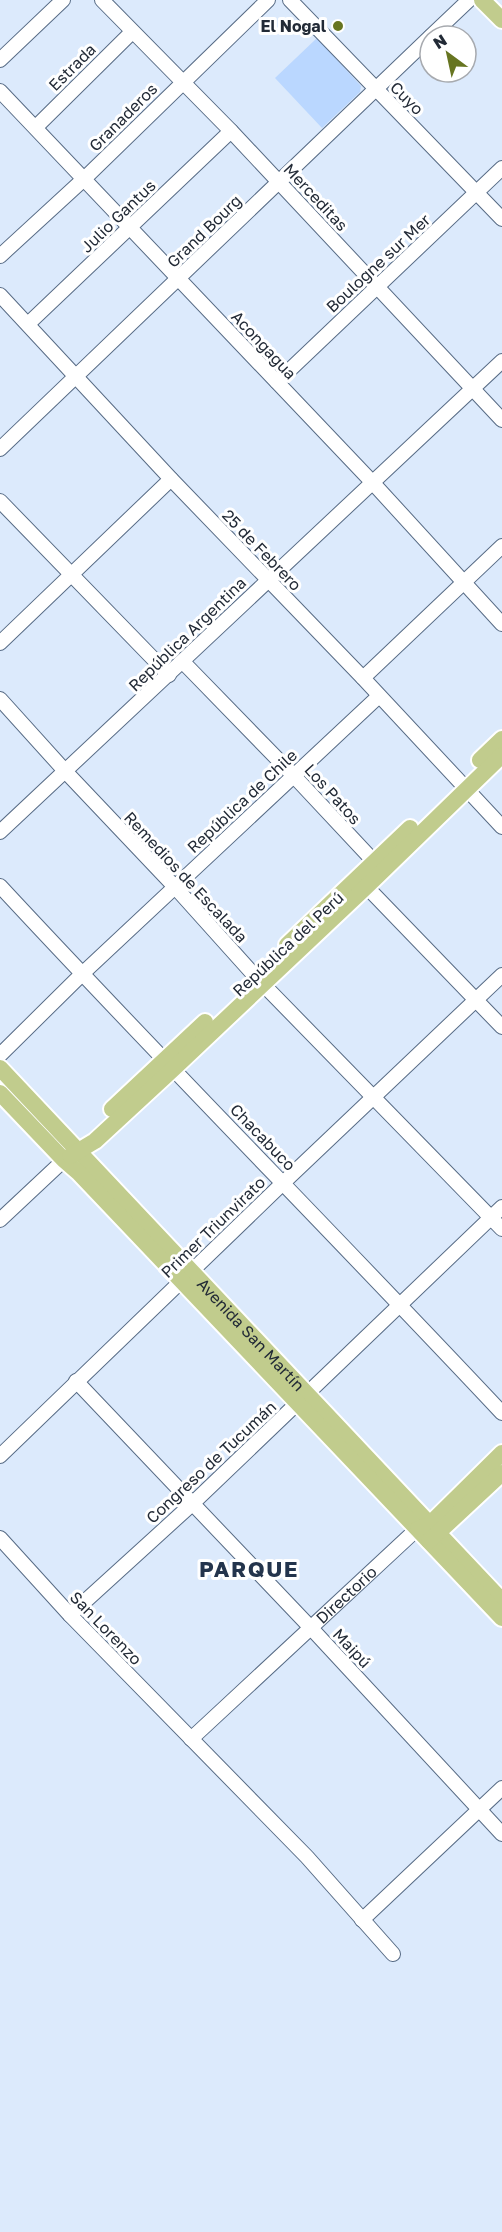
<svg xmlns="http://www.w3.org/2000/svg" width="502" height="2232" viewBox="0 0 502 2232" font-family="'Golos Text',sans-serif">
<rect width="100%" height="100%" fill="#dceafc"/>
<polygon fill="#bad7ff" points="317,38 361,86 360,92 322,128 275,78"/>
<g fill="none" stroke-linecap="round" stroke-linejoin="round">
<defs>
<g id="minor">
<polyline points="102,0 231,131 502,420"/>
<polyline points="290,0 502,219"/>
<polyline points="431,36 469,0"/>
<polyline points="0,60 63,0"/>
<polyline points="0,91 373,483 502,624"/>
<polyline points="36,127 132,32"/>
<polyline points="0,256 85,178 268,0"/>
<polyline points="0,295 171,479 363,678 502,827"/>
<polyline points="28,324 231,131"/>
<polyline points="277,382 502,168"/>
<polyline points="0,449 430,37"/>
<polyline points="0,501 169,675"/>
<polyline points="0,643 171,479"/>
<polyline points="183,662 293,775 381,869"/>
<polyline points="363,678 502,546"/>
<polyline points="0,699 65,771 175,887 254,975 502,1229"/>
<polyline points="0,832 502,361"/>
<polyline points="360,880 502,1027"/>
<path d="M 0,886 C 165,1064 336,1236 502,1413"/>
<polyline points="0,1055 82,974 379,696"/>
<polyline points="0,1220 64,1160"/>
<polyline points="76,1381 311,1628 502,1834"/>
<polyline points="0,1456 284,1182 502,975"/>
<polyline points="0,1538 70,1615 307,1857 393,1954"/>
<polyline points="70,1615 192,1504 502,1207"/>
<path id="s1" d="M 191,1739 L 417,1529"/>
<polyline points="362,1920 502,1788"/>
</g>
<g id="major">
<polyline points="482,0 502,20"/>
<polyline points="480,760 502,739"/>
<polyline points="287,945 410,828"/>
<path id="s2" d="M 0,1068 L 502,1601"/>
<polyline points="0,1093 64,1160 79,1173 502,1618"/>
<polyline points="112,1109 205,1022"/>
<polyline points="70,1156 95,1141 173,1069 366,887 502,755"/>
<polyline points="418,1529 429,1525 502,1453"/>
<polyline points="429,1541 502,1473"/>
</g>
</defs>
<use href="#minor" stroke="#576b85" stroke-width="16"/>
<use href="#major" stroke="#fff" stroke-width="20"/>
<use href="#minor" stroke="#fff" stroke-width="14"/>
<use href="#major" stroke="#c1cc8d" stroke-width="16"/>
</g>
<circle fill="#677521" stroke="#fff" stroke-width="2" cx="338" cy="26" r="6"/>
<g text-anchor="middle" stroke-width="6" stroke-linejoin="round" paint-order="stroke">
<g font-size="16" font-weight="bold" fill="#222a36" stroke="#fff" text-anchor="end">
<text x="326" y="32">El Nogal</text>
</g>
<g font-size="16" fill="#222a36" stroke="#fff">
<text transform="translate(72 67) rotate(-45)" y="6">Estrada</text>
<text transform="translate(407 98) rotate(45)" y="6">Cuyo</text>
<text transform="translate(123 117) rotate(-45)" y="6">Granaderos</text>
<text transform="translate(316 197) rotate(47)" y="6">Merceditas</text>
<text transform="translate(118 216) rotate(-44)" y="6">Julio Gantus</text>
<text transform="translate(204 231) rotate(-44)" y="6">Grand Bourg</text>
<text transform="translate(378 263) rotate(-43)" y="6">Boulogne sur Mer</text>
<text transform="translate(264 345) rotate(47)" y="6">Acongagua</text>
<text transform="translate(262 550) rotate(46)" y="6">25 de Febrero</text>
<text transform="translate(187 634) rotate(-44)" y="6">República Argentina</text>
<text transform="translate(333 794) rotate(48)" y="6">Los Patos</text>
<text transform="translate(242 801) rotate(-43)" y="6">República de Chile</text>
<text transform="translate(186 877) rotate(47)" y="6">Remedios de Escalada</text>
<text transform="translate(288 944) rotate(-43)" y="6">República del Perú</text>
<text transform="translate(263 1137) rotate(46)" y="6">Chacabuco</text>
<text transform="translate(213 1227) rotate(-44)" y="6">Primer Triunvirato</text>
<text dy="6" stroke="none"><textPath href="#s2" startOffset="366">Avenida San Martín</textPath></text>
<text transform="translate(211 1462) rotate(-43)" y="6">Congreso de Tucumán</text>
<text dy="6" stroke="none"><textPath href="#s1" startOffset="212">Directorio</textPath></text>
<text transform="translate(106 1628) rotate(46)" y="6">San Lorenzo</text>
<text transform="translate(352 1648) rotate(47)" y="6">Maipú</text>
</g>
<g font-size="22" font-weight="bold" letter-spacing="1.5" fill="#23344c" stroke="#fff">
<text x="249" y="1577">PARQUE</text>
</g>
</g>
<g transform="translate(448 54) rotate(327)"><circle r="28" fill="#ffffff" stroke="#a7aaaf" stroke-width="1.5"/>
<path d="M0-4.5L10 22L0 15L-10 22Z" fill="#677521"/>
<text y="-9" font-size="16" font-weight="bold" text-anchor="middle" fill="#222a36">N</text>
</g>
</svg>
